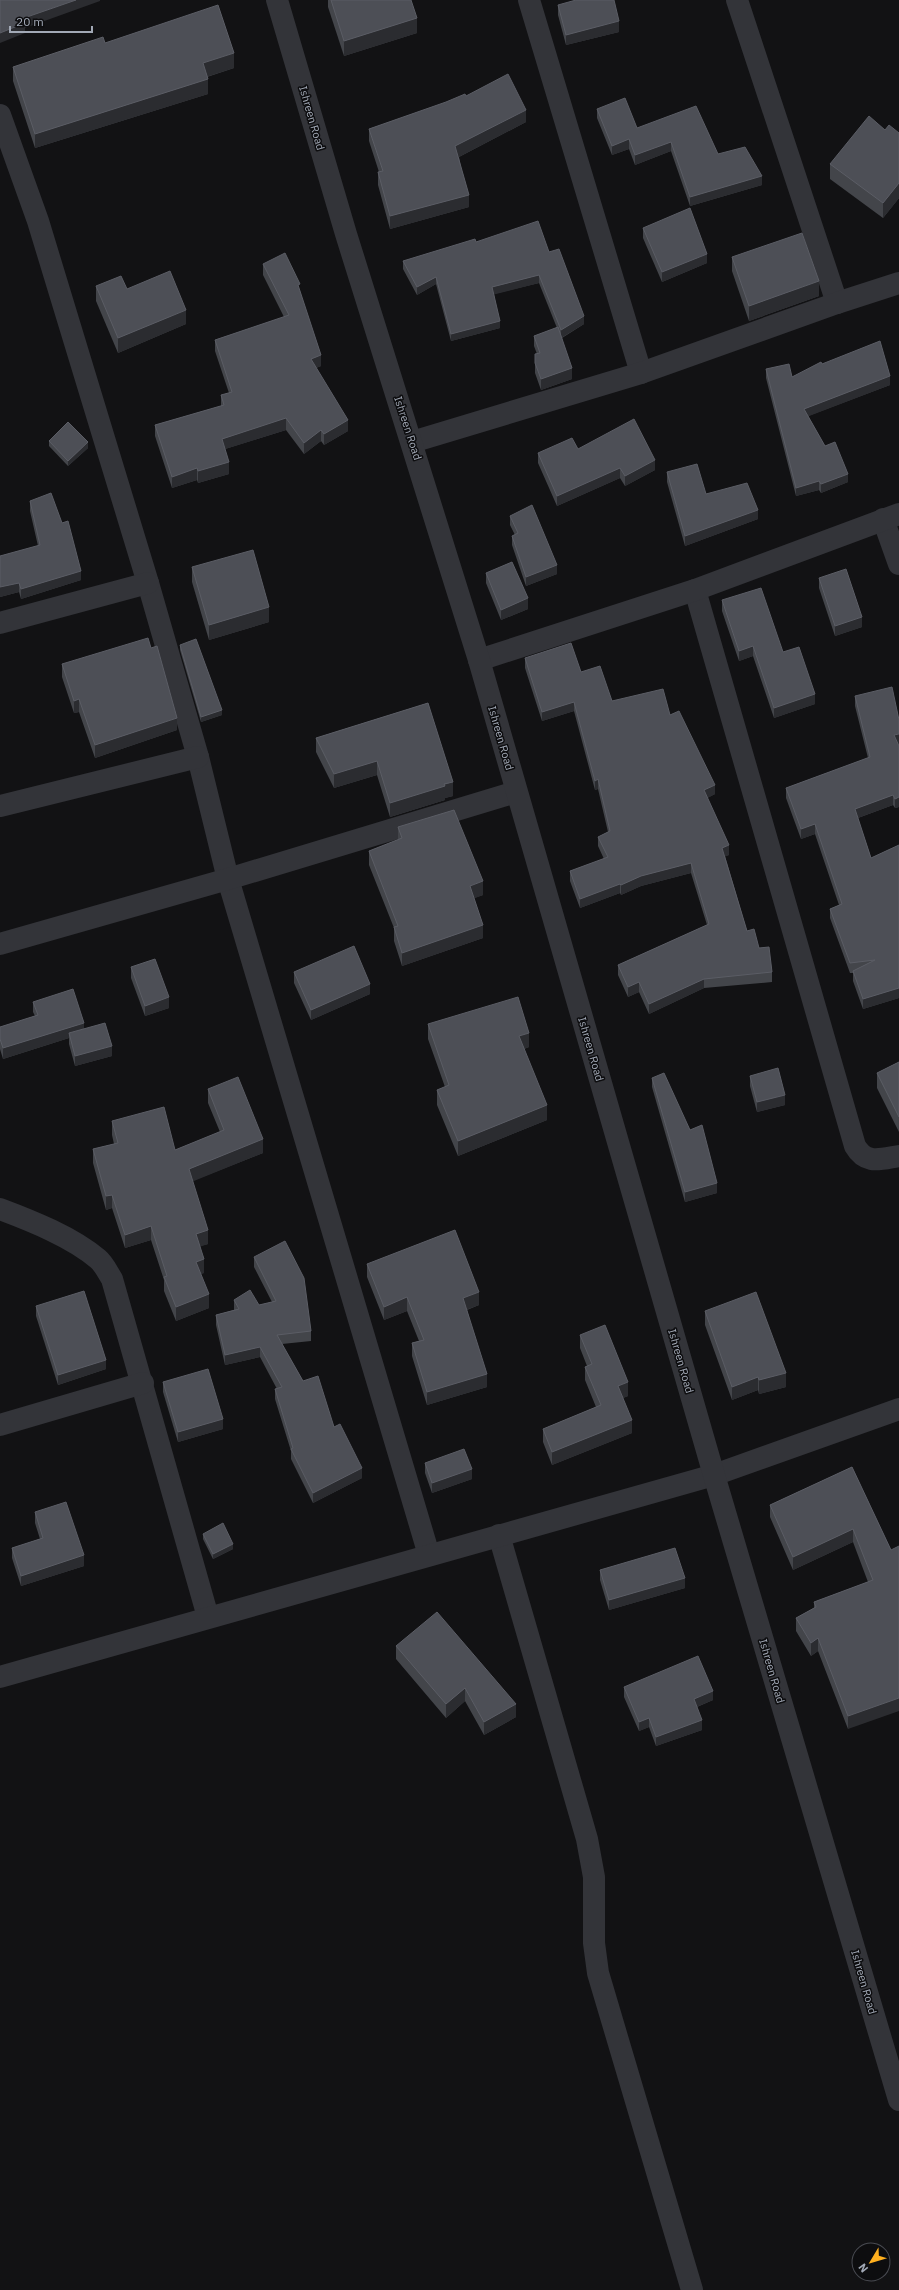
<svg xmlns="http://www.w3.org/2000/svg" width="899" height="2290" viewBox="0 0 899 2290" font-family="'IBM Plex Sans',sans-serif">
<rect width="100%" height="100%" fill="#121214"/>
<g fill="none" stroke-linecap="round" stroke-linejoin="round">
<g stroke="#333439" stroke-width="22">
<polyline points="529,0 641,373"/>
<polyline points="737,0 837,303"/>
<polyline points="0,115 38,221 148,583 198,757 228,879 429,1555"/>
<polyline points="412,442 641,373 837,303 899,283"/>
<polyline points="883,519 899,564"/>
<path d="M 695,590 L 855,1146 C 866,1165 880,1159 899,1156"/>
<polyline points="0,623 148,583"/>
<polyline points="479,660 695,590 899,514"/>
<polyline points="0,806 198,757"/>
<polyline points="0,944 228,879 516,792"/>
<path d="M 0,1209 C 32,1221 72,1237 98,1259 C 104,1264 108,1273 112,1279 L 208,1617"/>
<polyline points="0,1425 143,1383"/>
<polyline points="499,1535 587,1839 594,1877 594,1943 598,1973 692,2290"/>
<polyline points="0,1677 714,1475 899,1409"/>
</g>
<polyline stroke="#333439" stroke-width="22" points="277,0 346,234 479,660 714,1475 899,2100"/>
</g>
<g fill="#43454a">
<polygon points="328,0 411,0 417,33 344,56 328,7"/>
<polygon points="558,5 619,32 566,45 558,15"/>
<polygon points="105,43 234,68 207,77 208,94 35,148 13,81 13,67"/>
<polygon points="466,96 526,122 459,157 469,207 390,229 378,185 378,172 379,172 369,141 369,129"/>
<polygon points="597,109 637,128 718,154 762,185 690,206 671,151 635,165 629,149 612,155 597,118"/>
<polygon points="885,130 899,133 899,198 883,218 830,179 830,164"/>
<polygon points="643,228 707,263 662,282 643,238"/>
<polygon points="476,242 549,252 584,324 562,338 572,379 541,390 535,373 535,354 537,354 534,346 534,336 557,328 539,283 494,294 500,328 451,341 436,284 417,295 403,269 403,261"/>
<polygon points="732,257 819,296 749,321 732,271"/>
<polygon points="263,264 300,291 321,366 316,368 348,431 324,445 321,441 304,454 286,430 225,449 229,474 198,483 197,480 172,488 155,436 155,425 221,406 221,395 229,393 215,351 215,340 284,317 263,275"/>
<polygon points="96,286 127,289 186,324 118,353 96,301"/>
<polygon points="822,364 890,385 808,416 825,446 848,482 821,493 819,490 796,496 766,378 766,369 792,377"/>
<polygon points="49,441 88,448 68,466 49,446"/>
<polygon points="578,449 655,470 625,486 620,478 557,506 538,463 538,453"/>
<polygon points="667,472 706,494 758,519 685,546 667,482"/>
<polygon points="30,501 81,580 21,599 19,592 0,597 0,556 38,546 30,511"/>
<polygon points="510,516 557,574 526,586 512,545 512,536 515,535 510,525"/>
<polygon points="192,567 269,622 209,640 192,582"/>
<polygon points="486,573 528,609 501,620 486,583"/>
<polygon points="819,578 862,627 835,636 819,588"/>
<polygon points="722,600 815,704 774,718 753,656 739,661 722,611"/>
<polygon points="180,645 222,715 201,722 180,650"/>
<polygon points="525,658 581,672 612,701 670,715 715,794 707,798 729,855 725,856 747,931 759,948 772,972 772,982 704,988 649,1014 639,992 628,997 618,975 618,965 707,925 691,873 641,886 621,895 620,893 580,908 570,881 570,871 604,859 598,846 598,837 608,832 598,789 595,790 574,711 542,721 525,668"/>
<polygon points="62,664 177,730 95,758 79,712 74,713 62,677"/>
<polygon points="855,696 898,744 899,746 899,807 895,808 893,805 858,818 871,858 899,845 899,998 863,1009 853,981 853,973 850,973 830,918 830,909 839,905 815,834 801,839 786,798 786,788 868,758 855,706"/>
<polygon points="428,703 453,796 445,798 445,800 390,817 377,775 334,788 316,752 316,738"/>
<polygon points="398,827 483,895 474,898 483,938 402,966 394,941 394,928 369,865 369,851 398,840"/>
<polygon points="131,967 169,1008 145,1016 131,978"/>
<polygon points="294,972 370,994 311,1020 294,983"/>
<polygon points="33,1002 84,1029 112,1056 75,1066 69,1044 69,1038 3,1059 0,1049 0,1027 35,1016 33,1012"/>
<polygon points="428,1024 529,1047 524,1049 547,1120 458,1156 437,1105 437,1090 445,1087 428,1039"/>
<polygon points="899,1062 899,1132 877,1088 877,1073"/>
<polygon points="750,1076 785,1105 757,1112 750,1086"/>
<polygon points="652,1078 690,1130 717,1193 685,1202 652,1087"/>
<polygon points="208,1089 263,1153 192,1181 208,1244 200,1246 204,1273 200,1274 209,1308 176,1321 164,1291 164,1280 151,1240 125,1248 112,1208 106,1210 93,1163 93,1149 114,1144 112,1135 112,1121 175,1150 220,1132 208,1103"/>
<polygon points="254,1257 311,1331 311,1341 282,1344 303,1381 334,1427 362,1478 313,1503 291,1459 291,1451 275,1399 275,1389 277,1389 260,1357 225,1365 216,1325 216,1315 234,1310 234,1300 259,1305 272,1302 254,1267"/>
<polygon points="367,1264 479,1305 467,1310 487,1387 427,1405 412,1356 412,1343 419,1341 407,1311 384,1320 367,1277"/>
<polygon points="36,1306 106,1369 58,1385 36,1316"/>
<polygon points="705,1311 786,1387 759,1394 758,1390 732,1400 705,1325"/>
<polygon points="580,1335 628,1396 623,1398 632,1433 552,1465 543,1442 543,1429 596,1407 585,1380 585,1367 587,1366 580,1348"/>
<polygon points="163,1382 223,1429 178,1442 163,1392"/>
<polygon points="425,1463 472,1479 432,1493 425,1473"/>
<polygon points="852,1467 891,1550 848,1729 818,1651 811,1656 796,1631 796,1618 814,1608 814,1602 868,1582 853,1542 793,1570 770,1517 770,1505"/>
<polygon points="35,1512 84,1566 21,1586 12,1558 12,1548 40,1539 35,1523"/>
<polygon points="203,1534 233,1549 213,1559 203,1539"/>
<polygon points="600,1570 685,1588 609,1610 600,1580"/>
<polygon points="396,1646 516,1717 484,1735 465,1701 446,1718 396,1659"/>
<polygon points="624,1687 713,1700 697,1707 702,1730 656,1746 649,1727 639,1731 624,1697"/>
</g>
<g fill="#2b2c30">
<polygon points="76,0 100,0 100,1 25,28 25,33 0,43 0,33 24,18"/>
<polygon points="417,18 417,33 344,56 344,41"/>
<polygon points="619,21 619,32 566,45 566,35"/>
<polygon points="234,53 234,68 203,78 203,63"/>
<polygon points="208,79 208,94 35,148 35,134"/>
<polygon points="526,110 526,122 455,159 455,146"/>
<polygon points="629,139 629,149 612,155 612,146"/>
<polygon points="671,142 671,151 635,165 635,155"/>
<polygon points="762,176 762,185 690,206 690,197"/>
<polygon points="899,183 899,198 883,218 883,203"/>
<polygon points="469,195 469,207 390,229 390,216"/>
<polygon points="707,254 707,263 662,282 662,272"/>
<polygon points="539,275 539,283 492,295 492,287"/>
<polygon points="436,277 436,284 417,295 417,287"/>
<polygon points="819,281 819,296 749,321 749,306"/>
<polygon points="186,310 186,324 118,353 118,338"/>
<polygon points="584,316 584,324 561,338 561,330"/>
<polygon points="500,321 500,328 451,341 451,334"/>
<polygon points="321,355 321,366 311,370 311,359"/>
<polygon points="572,368 572,379 541,390 541,379"/>
<polygon points="890,376 890,385 804,418 804,409"/>
<polygon points="286,418 286,430 222,450 222,439"/>
<polygon points="348,420 348,431 324,445 324,434"/>
<polygon points="321,430 321,441 304,454 304,443"/>
<polygon points="88,442 88,448 68,466 68,461"/>
<polygon points="655,460 655,470 625,486 625,476"/>
<polygon points="229,462 229,474 198,483 198,471"/>
<polygon points="197,468 197,480 172,488 172,477"/>
<polygon points="620,468 620,478 557,506 557,496"/>
<polygon points="848,474 848,482 821,493 821,484"/>
<polygon points="819,481 819,490 796,496 796,488"/>
<polygon points="758,510 758,519 685,546 685,536"/>
<polygon points="557,565 557,574 526,586 526,577"/>
<polygon points="81,571 81,580 21,599 21,589"/>
<polygon points="19,583 19,592 0,597 0,587"/>
<polygon points="528,598 528,609 501,620 501,610"/>
<polygon points="269,607 269,622 209,640 209,625"/>
<polygon points="862,617 862,627 835,636 835,626"/>
<polygon points="753,646 753,656 739,661 739,651"/>
<polygon points="815,694 815,704 774,718 774,708"/>
<polygon points="79,699 79,712 74,713 74,701"/>
<polygon points="574,702 574,711 542,721 542,712"/>
<polygon points="222,710 222,715 201,722 201,717"/>
<polygon points="177,718 177,730 95,758 95,745"/>
<polygon points="899,734 899,744 894,745 894,735"/>
<polygon points="377,761 377,775 334,788 334,774"/>
<polygon points="598,779 598,789 595,790 595,781"/>
<polygon points="453,782 453,796 445,798 445,800 390,817 390,803"/>
<polygon points="715,785 715,794 704,800 704,790"/>
<polygon points="893,795 893,805 855,819 855,809"/>
<polygon points="899,797 899,807 895,808 895,799"/>
<polygon points="815,824 815,834 801,839 801,829"/>
<polygon points="729,845 729,855 722,858 722,848"/>
<polygon points="691,863 691,873 641,886 621,895 621,885 641,876"/>
<polygon points="483,881 483,895 470,900 470,886"/>
<polygon points="620,884 620,893 580,908 580,899"/>
<polygon points="483,925 483,938 402,966 402,953"/>
<polygon points="704,979 704,988 649,1014 649,1004"/>
<polygon points="639,982 639,992 628,997 628,987"/>
<polygon points="370,984 370,994 311,1020 311,1010"/>
<polygon points="899,988 899,998 863,1009 863,999"/>
<polygon points="169,997 169,1008 145,1016 145,1006"/>
<polygon points="84,1023 84,1033 69,1033 69,1038 3,1059 3,1048"/>
<polygon points="529,1033 529,1047 519,1051 519,1036"/>
<polygon points="112,1046 112,1056 75,1066 75,1056"/>
<polygon points="785,1095 785,1105 757,1112 757,1102"/>
<polygon points="547,1105 547,1120 458,1156 458,1141"/>
<polygon points="263,1139 263,1153 189,1183 189,1169"/>
<polygon points="717,1183 717,1193 685,1202 685,1192"/>
<polygon points="112,1195 112,1208 106,1210 106,1196"/>
<polygon points="151,1226 151,1240 125,1248 125,1235"/>
<polygon points="208,1230 208,1244 196,1248 196,1234"/>
<polygon points="204,1259 204,1273 196,1275 196,1262"/>
<polygon points="479,1292 479,1305 463,1311 463,1298"/>
<polygon points="209,1294 209,1308 176,1321 176,1307"/>
<polygon points="407,1297 407,1311 384,1320 384,1307"/>
<polygon points="260,1347 260,1357 225,1365 225,1355"/>
<polygon points="106,1360 106,1369 58,1385 58,1375"/>
<polygon points="786,1373 786,1387 759,1394 759,1380"/>
<polygon points="487,1374 487,1387 427,1405 427,1392"/>
<polygon points="758,1377 758,1390 732,1400 732,1387"/>
<polygon points="628,1382 628,1396 618,1400 618,1386"/>
<polygon points="223,1419 223,1429 178,1442 178,1432"/>
<polygon points="632,1420 632,1433 552,1465 552,1452"/>
<polygon points="362,1468 362,1478 313,1503 313,1493"/>
<polygon points="472,1469 472,1479 432,1493 432,1483"/>
<polygon points="853,1529 853,1542 793,1570 793,1557"/>
<polygon points="233,1544 233,1549 213,1559 213,1554"/>
<polygon points="84,1555 84,1566 21,1586 21,1576"/>
<polygon points="685,1578 685,1588 609,1610 609,1600"/>
<polygon points="818,1638 818,1651 811,1656 811,1643"/>
<polygon points="465,1688 465,1701 446,1718 446,1704"/>
<polygon points="713,1691 713,1700 694,1708 694,1699"/>
<polygon points="899,1698 899,1711 848,1729 848,1716"/>
<polygon points="516,1704 516,1717 484,1735 484,1722"/>
<polygon points="649,1718 649,1727 639,1731 639,1722"/>
<polygon points="702,1720 702,1730 656,1746 656,1737"/>
</g>
<g fill="#4d4f56" stroke="#5b5d65">
<polygon points="0,0 76,0 24,18 25,23 0,33"/>
<polygon points="331,0 411,0 417,18 344,41"/>
<polygon points="576,0 614,0 619,21 566,35 558,5"/>
<polygon points="218,5 234,53 203,63 208,79 35,134 13,67 103,37 105,43"/>
<polygon points="508,74 526,110 455,146 469,195 390,216 378,172 383,171 369,129 446,102 465,94 466,96"/>
<polygon points="625,98 637,128 696,106 718,154 745,147 762,176 690,197 671,142 635,155 629,139 612,146 597,109"/>
<polygon points="869,116 885,130 889,125 899,133 899,183 883,203 830,164"/>
<polygon points="690,208 707,254 662,272 643,228"/>
<polygon points="538,221 549,252 559,249 584,316 561,330 539,275 492,287 500,321 451,334 436,277 417,287 403,261 475,239 476,242"/>
<polygon points="802,233 819,281 749,306 732,257"/>
<polygon points="285,253 300,284 298,285 321,355 311,359 348,420 324,434 321,430 304,443 286,418 222,439 229,462 198,471 197,468 172,477 155,425 224,405 221,395 232,392 215,340 289,315 263,264"/>
<polygon points="170,271 186,310 118,338 96,286 121,276 127,289"/>
<polygon points="558,327 572,368 541,379 535,363 535,354 540,353 534,336"/>
<polygon points="880,341 890,376 804,409 825,446 835,442 848,474 821,484 819,481 796,488 766,369 789,364 792,377 821,362 822,364"/>
<polygon points="634,419 655,460 625,476 620,468 557,496 538,453 572,438 578,449"/>
<polygon points="68,422 88,442 68,461 49,441"/>
<polygon points="697,464 706,494 747,483 758,510 685,536 667,472"/>
<polygon points="51,493 62,523 68,521 81,571 21,589 19,583 0,587 0,556 40,545 30,501"/>
<polygon points="532,505 557,565 526,577 512,536 518,533 510,516"/>
<polygon points="253,550 269,607 209,625 192,567"/>
<polygon points="512,562 528,598 501,610 486,573"/>
<polygon points="846,569 862,617 835,626 819,578"/>
<polygon points="761,588 783,652 799,647 815,694 774,708 753,646 739,651 722,600"/>
<polygon points="148,638 151,648 157,646 177,718 95,745 79,699 74,701 62,664"/>
<polygon points="196,639 222,710 201,717 180,645"/>
<polygon points="571,643 581,672 600,666 612,701 663,689 670,715 679,711 715,785 704,790 729,845 722,848 747,931 754,929 759,948 769,947 772,972 704,979 649,1004 639,982 628,987 618,965 709,924 691,863 641,876 621,885 620,884 580,899 570,871 608,857 598,837 610,831 598,779 595,781 574,702 542,712 525,658"/>
<polygon points="892,687 899,720 899,734 894,735 899,746 899,797 895,799 893,795 855,809 871,858 899,845 899,988 863,999 853,971 875,960 850,963 830,909 842,904 815,824 801,829 786,788 870,757 855,696"/>
<polygon points="428,703 453,782 444,784 445,786 390,803 377,761 334,774 316,738"/>
<polygon points="454,810 483,881 470,886 483,925 402,953 394,927 398,926 369,851 402,838 398,827"/>
<polygon points="354,946 370,984 311,1010 294,972"/>
<polygon points="155,959 169,997 145,1006 131,967"/>
<polygon points="73,989 84,1023 3,1048 0,1039 0,1027 38,1015 33,1002"/>
<polygon points="518,997 529,1033 519,1036 547,1105 458,1141 437,1090 449,1085 428,1024"/>
<polygon points="105,1023 112,1046 75,1056 69,1033"/>
<polygon points="899,1062 899,1117 877,1073"/>
<polygon points="778,1068 785,1095 757,1102 750,1076"/>
<polygon points="664,1073 690,1130 702,1125 717,1183 685,1192 652,1078"/>
<polygon points="238,1077 263,1139 189,1169 208,1230 196,1234 204,1259 196,1262 209,1294 176,1307 164,1277 167,1276 151,1226 125,1235 112,1195 106,1196 93,1149 118,1143 112,1121 164,1107 175,1150 224,1130 208,1089"/>
<polygon points="455,1230 479,1292 463,1298 487,1374 427,1392 412,1343 424,1340 407,1297 384,1307 367,1264"/>
<polygon points="285,1241 304,1278 311,1331 277,1335 303,1381 318,1376 334,1427 340,1424 362,1468 313,1493 291,1449 293,1448 275,1389 282,1387 260,1347 225,1355 216,1315 239,1309 234,1300 250,1290 259,1305 276,1301 254,1257"/>
<polygon points="84,1291 106,1360 58,1375 36,1306"/>
<polygon points="756,1292 786,1373 759,1380 758,1377 732,1387 705,1311"/>
<polygon points="605,1325 628,1382 618,1386 632,1420 552,1452 543,1429 601,1405 585,1367 592,1364 580,1335"/>
<polygon points="208,1369 223,1419 178,1432 163,1382"/>
<polygon points="464,1449 472,1469 432,1483 425,1463"/>
<polygon points="852,1467 891,1550 899,1546 899,1698 848,1716 818,1638 811,1643 796,1618 816,1607 814,1602 873,1580 853,1529 793,1557 770,1505"/>
<polygon points="66,1502 84,1555 21,1576 12,1548 43,1538 35,1512"/>
<polygon points="223,1523 233,1544 213,1554 203,1534"/>
<polygon points="675,1548 685,1578 609,1600 600,1570"/>
<polygon points="437,1612 516,1704 484,1722 465,1688 446,1704 396,1646"/>
<polygon points="698,1656 713,1691 694,1699 702,1720 656,1737 649,1718 639,1722 624,1687"/>
</g>
<g text-anchor="middle" stroke-width="3" stroke-linejoin="round" paint-order="stroke">
<g font-size="11" fill="#a2a9b6" stroke="#0d0d0f">
<text transform="translate(312 118) rotate(74)" y="4">Ishreen Road</text>
<text transform="translate(408 428) rotate(72)" y="4">Ishreen Road</text>
<text transform="translate(501 738) rotate(74)" y="4">Ishreen Road</text>
<text transform="translate(591 1049) rotate(74)" y="4">Ishreen Road</text>
<text transform="translate(681 1361) rotate(74)" y="4">Ishreen Road</text>
<text transform="translate(772 1671) rotate(74)" y="4">Ishreen Road</text>
<text transform="translate(864 1982) rotate(74)" y="4">Ishreen Road</text>
</g>
</g>
<g transform="translate(871 2262) rotate(232)"><circle r="19" fill="#0d0d0f" stroke="#494b52"/>
<path d="M0-3L7 15L0 10L-7 15Z" fill="#ffb01f"/>
<text y="-6" font-size="11" font-weight="bold" text-anchor="middle" fill="#a2a9b6">N</text>
</g>
<path d="M10 26v6h82v-6" fill="none" stroke="#a2a9b6" stroke-width="2"/>
<text x="16" y="26" font-size="12" fill="#a2a9b6" stroke="#0d0d0f" stroke-width="3" paint-order="stroke">20 m</text>
</svg>
